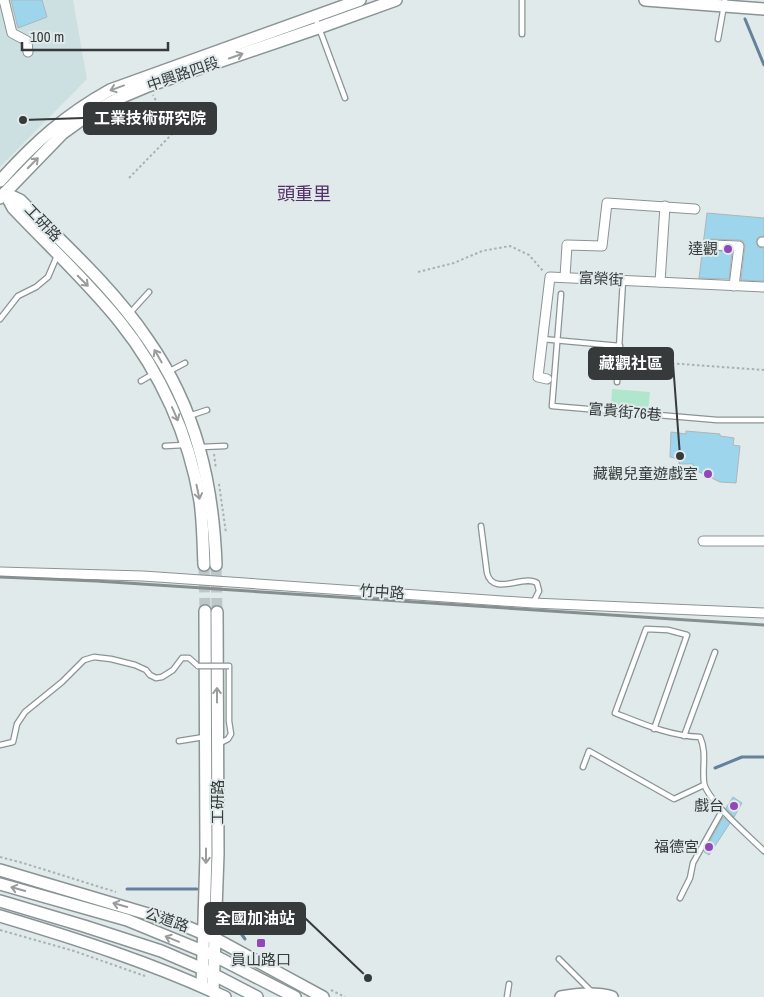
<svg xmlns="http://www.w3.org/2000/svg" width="764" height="997" viewBox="0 0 764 997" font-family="'Archivo Narrow','Noto Sans TC',sans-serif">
<rect width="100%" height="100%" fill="#e0eaeb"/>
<polygon fill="#ccdfe1" points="0,0 73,0 87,79 0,167"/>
<polygon fill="#b0e6cb" points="612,389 650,392 648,411 611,407"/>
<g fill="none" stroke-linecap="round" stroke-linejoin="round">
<g stroke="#66819b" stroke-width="3">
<polyline points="745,19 764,65"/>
<polyline points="715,768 742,757 764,757"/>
<polyline points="127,889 197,889"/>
<polyline points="227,914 245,939"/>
</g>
</g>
<g fill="#9dd5ed" stroke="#adb6ba">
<polygon points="11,0 42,0 47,17 18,28"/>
<polygon points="707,213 764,218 764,236 758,237 756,242 758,247 764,248 764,281 741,280 745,246 743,241 739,240 711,239 706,241 705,245 708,250 732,252 729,279 699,278"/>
<polygon points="686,431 720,434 720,436 734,438 733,445 740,446 736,483 720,482 693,469 693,464 679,464 679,459 670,457 671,432 686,434"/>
<polygon points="733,797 742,803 734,817 726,808"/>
<polygon points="723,817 730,823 709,855 704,852"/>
</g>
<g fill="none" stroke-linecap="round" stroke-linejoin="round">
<g stroke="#bec7c8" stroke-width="11" stroke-dasharray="11 5.5" stroke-linecap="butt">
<polyline points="204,565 205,611"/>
<polyline points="216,565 217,612"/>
</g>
<defs>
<g id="lane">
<polyline points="315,17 345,98"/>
<polyline points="522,34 522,0"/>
<polyline points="718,39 725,0"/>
<polyline points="561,294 552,406 717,420 764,420"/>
<polyline points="130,313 149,292"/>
<polyline points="0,319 18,296 36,287 48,277 57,256"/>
<polyline points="542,339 620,346"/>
<polyline points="168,372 185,363"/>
<polyline points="141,381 153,374"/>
<polyline points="617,382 623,280"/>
<polyline points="189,416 207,410"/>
<polyline points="165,446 184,445"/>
<polyline points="201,447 225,446"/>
<path d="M 481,526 L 487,573 C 493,597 524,574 537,583 L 539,591 L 533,603"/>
<path d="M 654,729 L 687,635 L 668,630 L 646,629 L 615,713 C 643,724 670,736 700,737 C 707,752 702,767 704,783 C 707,800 750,837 764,851"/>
<polyline points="684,736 715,652"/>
<polyline points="179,741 204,737"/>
<polyline points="218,744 228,739 231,734 229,721 229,666"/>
<polyline points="0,745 13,742 17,724 25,712 62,682 84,660 94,657 111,659 135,665 146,670 150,675 156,678 162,677 173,670 182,658 189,658 198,666"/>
<polyline points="583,767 589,751 674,799 704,785"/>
<polyline points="680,898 690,878 693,863 722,811"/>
<polyline points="559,959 592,992"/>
<polyline points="507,997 509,984"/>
</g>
<g id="street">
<polyline points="4,0 12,33 27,41 28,52"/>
<polyline points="762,242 764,242"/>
<polyline points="711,245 739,246 734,286"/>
<polyline points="565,277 567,245 602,246 607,203 695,209"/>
<polyline points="660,282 665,206"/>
<polyline points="547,379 538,377 550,277 764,287"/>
<polyline points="703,541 764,541"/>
<polyline points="0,572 143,576 533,603 764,613"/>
</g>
<g id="secondary">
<polyline points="645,0 764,9"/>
<path d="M 0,181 C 34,143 65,115 110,90 L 360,0"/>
<path d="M 5,193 L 20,200 C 64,244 113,288 148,340 C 196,409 213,482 216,565"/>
<path d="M 5,193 L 13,208 C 49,246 87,281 120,322 C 161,373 189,436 200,501 C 203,522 203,544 204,565"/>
<polyline points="0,198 63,133 88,115 115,100 148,86 318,28 396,0"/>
<polyline points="0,870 178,923 216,939 323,997"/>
<polyline points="0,884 127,920 215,956 295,997"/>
<polyline points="0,901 84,926 161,951 203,969 257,997"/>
<path d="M 0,916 C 77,939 152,963 225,997"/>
<polyline points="202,986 206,855 205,611"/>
<polyline points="213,992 218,854 217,612"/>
<path d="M 561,997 C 577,994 596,992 612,997"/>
</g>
</defs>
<use href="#lane" stroke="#8b9495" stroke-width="7"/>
<use href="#street" stroke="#8b9495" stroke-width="11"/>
<use href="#secondary" stroke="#8b9495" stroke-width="14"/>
<g stroke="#a9b1b1" stroke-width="2" stroke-dasharray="2.5 2.5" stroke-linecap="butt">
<polyline points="129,178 173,133 153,95"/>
<polyline points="418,272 454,263 482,251 510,246 529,255 544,272"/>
<polyline points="667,363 764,370"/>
<polyline points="214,454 216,469"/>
<polyline points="219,484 226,533"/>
<polyline points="0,857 23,863 116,892"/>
<polyline points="0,930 74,951 145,976"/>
<polyline points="331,990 345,997"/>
</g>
<use href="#lane" stroke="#fff" stroke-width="4.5"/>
<use href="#street" stroke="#fff" stroke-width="9"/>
<use href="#secondary" stroke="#fff" stroke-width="11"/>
<polyline stroke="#878e8e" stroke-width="3" points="0,577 96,581 764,625"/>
<defs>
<polyline id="lane-bridge" points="198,666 229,666"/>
</defs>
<use href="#lane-bridge" stroke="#8b9495" stroke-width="7" stroke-linecap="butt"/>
<use href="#lane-bridge" stroke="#fff" stroke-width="4.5"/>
</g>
<defs><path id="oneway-shaft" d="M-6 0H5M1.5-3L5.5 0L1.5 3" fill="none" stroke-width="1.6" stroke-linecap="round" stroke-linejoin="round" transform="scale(1.25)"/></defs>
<g stroke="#9a9c9c">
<use href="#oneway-shaft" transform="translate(236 56) rotate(-19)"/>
<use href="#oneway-shaft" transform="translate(117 88) rotate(160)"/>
<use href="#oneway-shaft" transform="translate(33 163) rotate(-45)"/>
<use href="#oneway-shaft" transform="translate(83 281) rotate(45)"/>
<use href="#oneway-shaft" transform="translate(158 356) rotate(-120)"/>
<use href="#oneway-shaft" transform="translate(175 414) rotate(66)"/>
<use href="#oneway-shaft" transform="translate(198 492) rotate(78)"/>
<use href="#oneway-shaft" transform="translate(217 695) rotate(-90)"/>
<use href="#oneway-shaft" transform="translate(206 856) rotate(90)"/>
<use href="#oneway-shaft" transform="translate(18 889) rotate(-164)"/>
<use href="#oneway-shaft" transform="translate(120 905) rotate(-164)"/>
<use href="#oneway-shaft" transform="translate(172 939) rotate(-158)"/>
</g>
<g fill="#9147b9" stroke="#e0eaeb" stroke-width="2">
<circle cx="728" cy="249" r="5"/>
<circle cx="708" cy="474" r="5"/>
<circle cx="734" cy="806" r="5"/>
<circle cx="709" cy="847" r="5"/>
<rect x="256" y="938" width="10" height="10" rx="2.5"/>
</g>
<g text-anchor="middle" stroke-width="4" stroke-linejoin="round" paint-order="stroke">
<g font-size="15" fill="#363a3a" stroke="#e0eaeb">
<text transform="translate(183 74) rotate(-19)" y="5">中興路四段</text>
<text transform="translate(43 223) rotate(46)" y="5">工研路</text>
<text transform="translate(601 279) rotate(3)" y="5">富榮街</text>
<text transform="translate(625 412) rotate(5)" y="5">富貴街76巷</text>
<text transform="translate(382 592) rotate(4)" y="5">竹中路</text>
<text transform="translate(218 802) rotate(-90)" y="5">工研路</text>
<text transform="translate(167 920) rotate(19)" y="5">公道路</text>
</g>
<g font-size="15" fill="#363a3a" stroke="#e0eaeb" text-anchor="end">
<text x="718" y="254">達觀</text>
<text x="698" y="479">藏觀兒童遊戲室</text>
<text x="724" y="811">戲台</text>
<text x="699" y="852">福德宮</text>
<text x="261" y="965" text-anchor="middle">員山路口</text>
</g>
<g font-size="18" fill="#522f67" stroke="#e0eaeb">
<text x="304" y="200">頭重里</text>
</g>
</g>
<path fill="none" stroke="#363a3a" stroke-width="2" d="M23 120L84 118M680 456L673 363M368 978L305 918"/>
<g fill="#363a3a" stroke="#e0eaeb" stroke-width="2">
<circle cx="23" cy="120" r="5"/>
<circle cx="680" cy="456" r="5"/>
<circle cx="368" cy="978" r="5"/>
</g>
<g fill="#363a3a" stroke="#363a3a" stroke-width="2">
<rect x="84" y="103" width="132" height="31" rx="5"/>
<rect x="589" y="348" width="84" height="31" rx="5"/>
<rect x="205" y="903" width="100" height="31" rx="5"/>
</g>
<g font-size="16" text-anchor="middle" font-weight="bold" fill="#fff">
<text x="150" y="124">工業技術研究院</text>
<text x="631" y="369">藏觀社區</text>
<text x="255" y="924">全國加油站</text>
</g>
<path d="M22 42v8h146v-8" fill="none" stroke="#363a3a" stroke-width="2.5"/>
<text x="30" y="42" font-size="15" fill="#363a3a" stroke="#e0eaeb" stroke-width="4" paint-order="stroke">100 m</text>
</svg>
